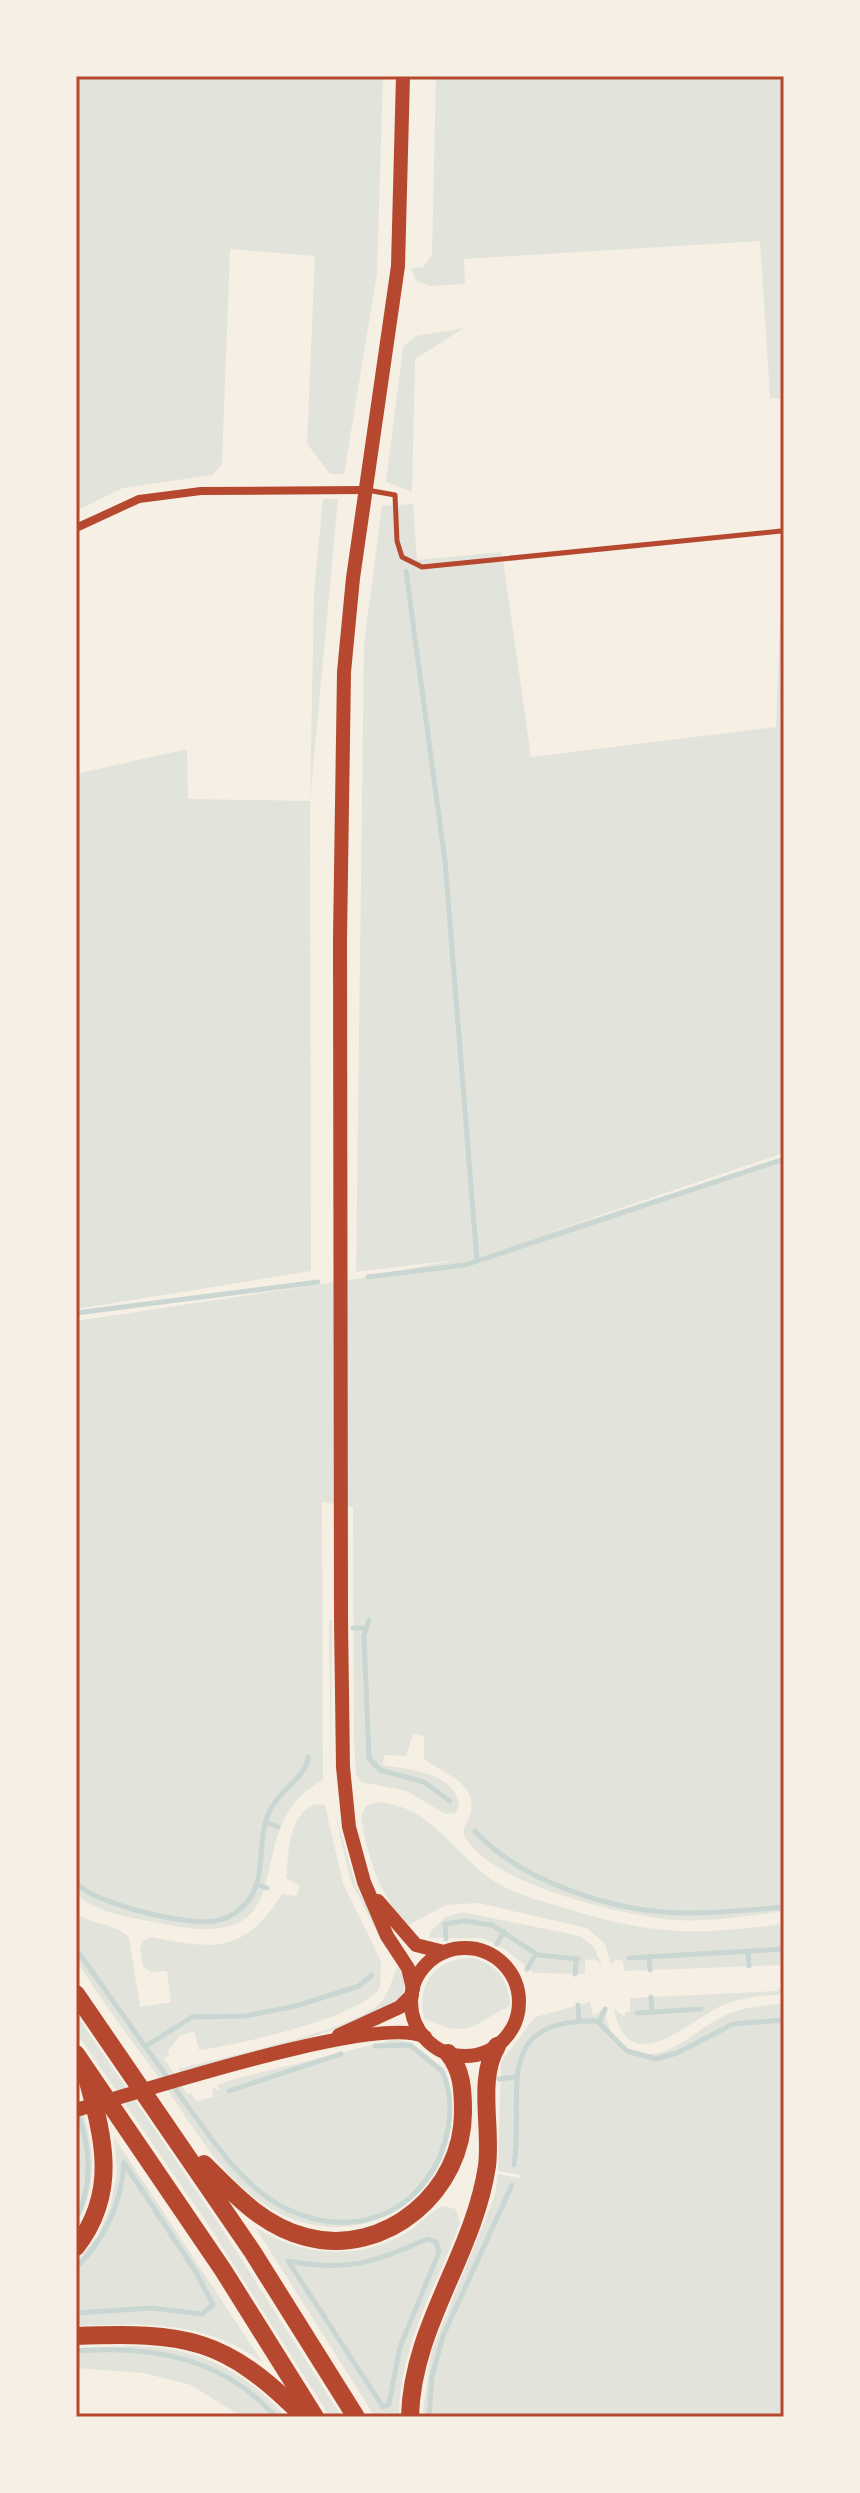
<svg xmlns="http://www.w3.org/2000/svg" width="860" height="2493" viewBox="0 0 860 2493" font-family="Roboto,sans-serif">
<rect width="100%" height="100%" fill="#f6efe4"/>
<g fill="#e2e4dc">
<polygon points="76,76 383,76 377,274 344,474 330,474 307,444 315,256 230,249 222,464 212,475 123,488 76,511"/>
<polygon points="436,76 781,76 784,399 770,398 760,241 464,259 465,284 429,286 416,280 411,268 423,267 432,255"/>
<polygon points="464,328 415,359 412,492 386,482 403,347 416,336"/>
<polygon points="323,499 338,499 310,801 311,1271 76,1309 76,774 187,749 188,799 310,801 314,592"/>
<path d="M 413,504 L 417,560 L 502,552 L 531,757 L 776,727 L 780,616 L 784,615 L 784,1153 L 544,1234 L 784,1158 L 784,1911 C 748,1916 711,1922 675,1920 C 623,1916 492,1885 465,1837 C 461,1830 465,1826 468,1820 C 483,1784 445,1775 424,1759 L 424,1736 L 413,1734 L 406,1756 L 384,1755 L 383,1765 C 409,1770 457,1772 459,1807 L 455,1813 L 445,1814 L 407,1791 L 361,1782 L 356,1775 L 354,1737 L 353,1507 L 322,1502 L 323,1780 C 230,1828 318,1956 163,1924 C 132,1917 100,1915 76,1894 L 76,1321 L 368,1277 L 455,1260 L 356,1272 L 364,644 L 382,506 Z"/>
<polygon points="329,1620 332,1620 331,1774"/>
<path d="M 376,1802 C 434,1805 454,1857 499,1884 C 520,1896 545,1902 568,1909 C 655,1936 695,1935 784,1924 L 784,1965 L 624,1971 L 623,1961 L 616,1959 L 611,1965 L 605,1944 L 587,1928 L 478,1903 L 446,1905 L 409,1925 C 379,1899 367,1853 361,1816 L 366,1806 Z"/>
<path d="M 316,1804 L 325,1805 L 343,1884 L 381,1961 L 380,1988 C 359,2018 237,2045 199,2050 L 194,2031 L 179,2037 L 168,2051 L 170,2060 L 168,2056 L 164,2058 L 187,2094 L 191,2093 L 196,2101 L 213,2097 L 212,2087 L 220,2091 L 218,2085 L 231,2080 L 392,2040 C 407,2040 414,2045 425,2054 C 431,2059 438,2063 443,2069 C 451,2080 451,2098 451,2111 C 452,2212 342,2259 262,2203 C 223,2176 195,2131 169,2092 C 155,2072 78,1970 76,1957 C 74,1943 76,1927 76,1914 C 92,1924 116,1924 129,1937 L 140,2007 L 171,2002 L 167,1971 L 152,1972 L 143,1967 L 140,1949 L 143,1941 L 152,1937 C 214,1950 245,1953 282,1894 L 296,1896 L 300,1886 L 286,1878 C 289,1853 287,1815 316,1804 Z"/>
<polygon points="334,1809 356,1886 388,1946 385,1948 350,1879"/>
<polygon points="462,1912 580,1936 594,1947 602,1966 595,1959 585,1960 585,1974 534,1973 505,1949 482,1938 429,1938 430,1932 445,1917"/>
<path d="M 472,1958 C 497,1964 509,1980 510,2006 C 473,2024 467,2041 424,2018 C 416,1984 437,1957 472,1958 Z"/>
<path d="M 400,1963 C 403,1975 408,1986 400,1998 C 380,2025 219,2061 180,2072 L 178,2069 C 219,2058 358,2030 382,2001 C 391,1990 392,1975 400,1963 Z"/>
<path d="M 778,1988 L 784,1988 L 784,1995 C 763,1995 743,1997 723,2005 C 691,2019 628,2083 614,2009 L 625,2017 L 625,2012 L 630,2011 L 630,1998 L 778,1991 Z"/>
<path d="M 590,2002 L 593,2016 L 605,2008 C 606,2023 612,2037 624,2046 C 661,2072 692,2030 724,2016 C 743,2007 763,2006 784,2003 L 784,2417 L 422,2417 L 432,2350 L 495,2195 L 498,2174 L 520,2178 L 520,2175 L 498,2171 L 501,2062 L 535,2017 Z"/>
<polygon points="76,2014 219,2224 342,2417 330,2417 211,2229 76,2032"/>
<path d="M 76,2095 C 95,2140 100,2182 76,2226 Z"/>
<path d="M 114,2137 L 263,2363 C 206,2320 144,2323 76,2326 L 76,2263 L 98,2235 L 110,2208 L 117,2172 Z"/>
<path d="M 442,2206 L 456,2209 L 460,2223 C 436,2287 399,2347 399,2417 L 375,2417 L 255,2227 C 301,2257 359,2261 406,2233 C 419,2225 429,2213 442,2206 Z"/>
<path d="M 137,2346 C 199,2348 245,2371 286,2417 L 242,2417 L 191,2385 L 143,2373 L 76,2368 L 76,2348 Z"/>
</g>
<g fill="none" stroke-linecap="round" stroke-linejoin="round">
<g stroke="#c9d6d2" stroke-width="5">
<polyline points="406,571 445,861 477,1261"/>
<polyline points="368,1277 465,1265 784,1159"/>
<polyline points="76,1313 318,1282"/>
<polyline points="369,1620 364,1635 369,1758 380,1770 424,1782 450,1801"/>
<polyline points="353,1628 366,1628"/>
<polyline points="265,1822 278,1827"/>
<path d="M 475,1831 C 521,1882 613,1911 680,1913 C 715,1914 750,1910 784,1907"/>
<path d="M 76,1883 C 95,1904 187,1926 215,1921 C 229,1918 242,1910 250,1898 C 267,1872 256,1838 270,1810 C 279,1791 307,1776 308,1757"/>
<polyline points="256,1884 267,1888"/>
<polyline points="446,1939 445,1924 464,1921 492,1925 538,1955 578,1959"/>
<polyline points="497,1944 504,1931"/>
<path d="M 76,1949 C 114,2002 151,2055 189,2108 C 210,2137 231,2168 259,2191 C 310,2233 385,2236 426,2180 C 448,2151 458,2105 442,2071 L 410,2045 L 375,2046"/>
<polyline points="748,1951 749,1966"/>
<polyline points="649,1956 650,1970"/>
<polyline points="629,1958 784,1949"/>
<polyline points="527,1969 536,1954"/>
<polyline points="575,1974 576,1959"/>
<polyline points="651,1997 652,2012"/>
<polyline points="578,2005 579,2022"/>
<polyline points="637,2013 701,2009"/>
<polyline points="600,2021 605,2009"/>
<polyline points="146,2046 192,2017 245,2016 296,2006 359,1986 372,1975"/>
<polyline points="499,2079 515,2077"/>
<polyline points="229,2091 341,2054"/>
<path d="M 514,2165 C 525,2095 489,2018 597,2021 L 627,2051 L 656,2059 L 677,2053 L 733,2024 L 784,2020"/>
<path d="M 76,2219 C 93,2185 91,2147 77,2112"/>
<path d="M 427,2239 L 436,2242 L 439,2252 L 400,2347 L 389,2404 L 383,2407 L 288,2261 C 347,2272 373,2263 427,2239 Z"/>
<path d="M 76,2268 C 105,2239 121,2204 124,2163"/>
<polyline points="76,2313 152,2308 202,2314 213,2305 196,2272 124,2163"/>
<path d="M 76,2351 C 153,2345 223,2358 276,2417"/>
<polyline points="429,2417 432,2377 443,2336 512,2185"/>
</g>
<polyline stroke="#b5482f" stroke-width="5" points="367,490 395,495 397,541 402,557 422,567 781,531"/>
<polyline stroke="#b5482f" stroke-width="8" points="76,528 139,499 201,491 365,490"/>
<g stroke="#b5482f" stroke-width="14">
<polyline points="403,76 398,266 353,578 344,672 340,939 341,1620 343,1767 349,1827 364,1882 387,1936 408,1968 413,1989"/>
<polyline points="378,1901 416,1945 444,1952"/>
<circle cx="465" cy="2002" r="54"/>
<polyline points="339,2035 400,2007 412,1995"/>
<path d="M 76,2110 C 138,2093 378,2013 425,2037"/>
</g>
<g stroke="#b5482f" stroke-width="18">
<polyline points="76,1994 252,2251 356,2417"/>
<polyline points="76,2054 223,2270 315,2417"/>
<path d="M 204,2164 C 235,2195 263,2226 306,2237 C 386,2258 464,2190 463,2111 C 463,2090 462,2070 448,2053"/>
<path d="M 76,2247 C 118,2193 104,2139 87,2078"/>
<path d="M 76,2336 C 186,2332 225,2337 304,2417"/>
<path d="M 410,2417 C 412,2326 474,2254 487,2166 C 492,2128 477,2079 497,2046"/>
</g>
</g>
<rect width="860" height="2493" fill="none" stroke="#f6efe4" stroke-width="156"/>
<rect x="78" y="78" width="704" height="2337" fill="none" stroke="#b5482f" stroke-width="3"/>
</svg>
